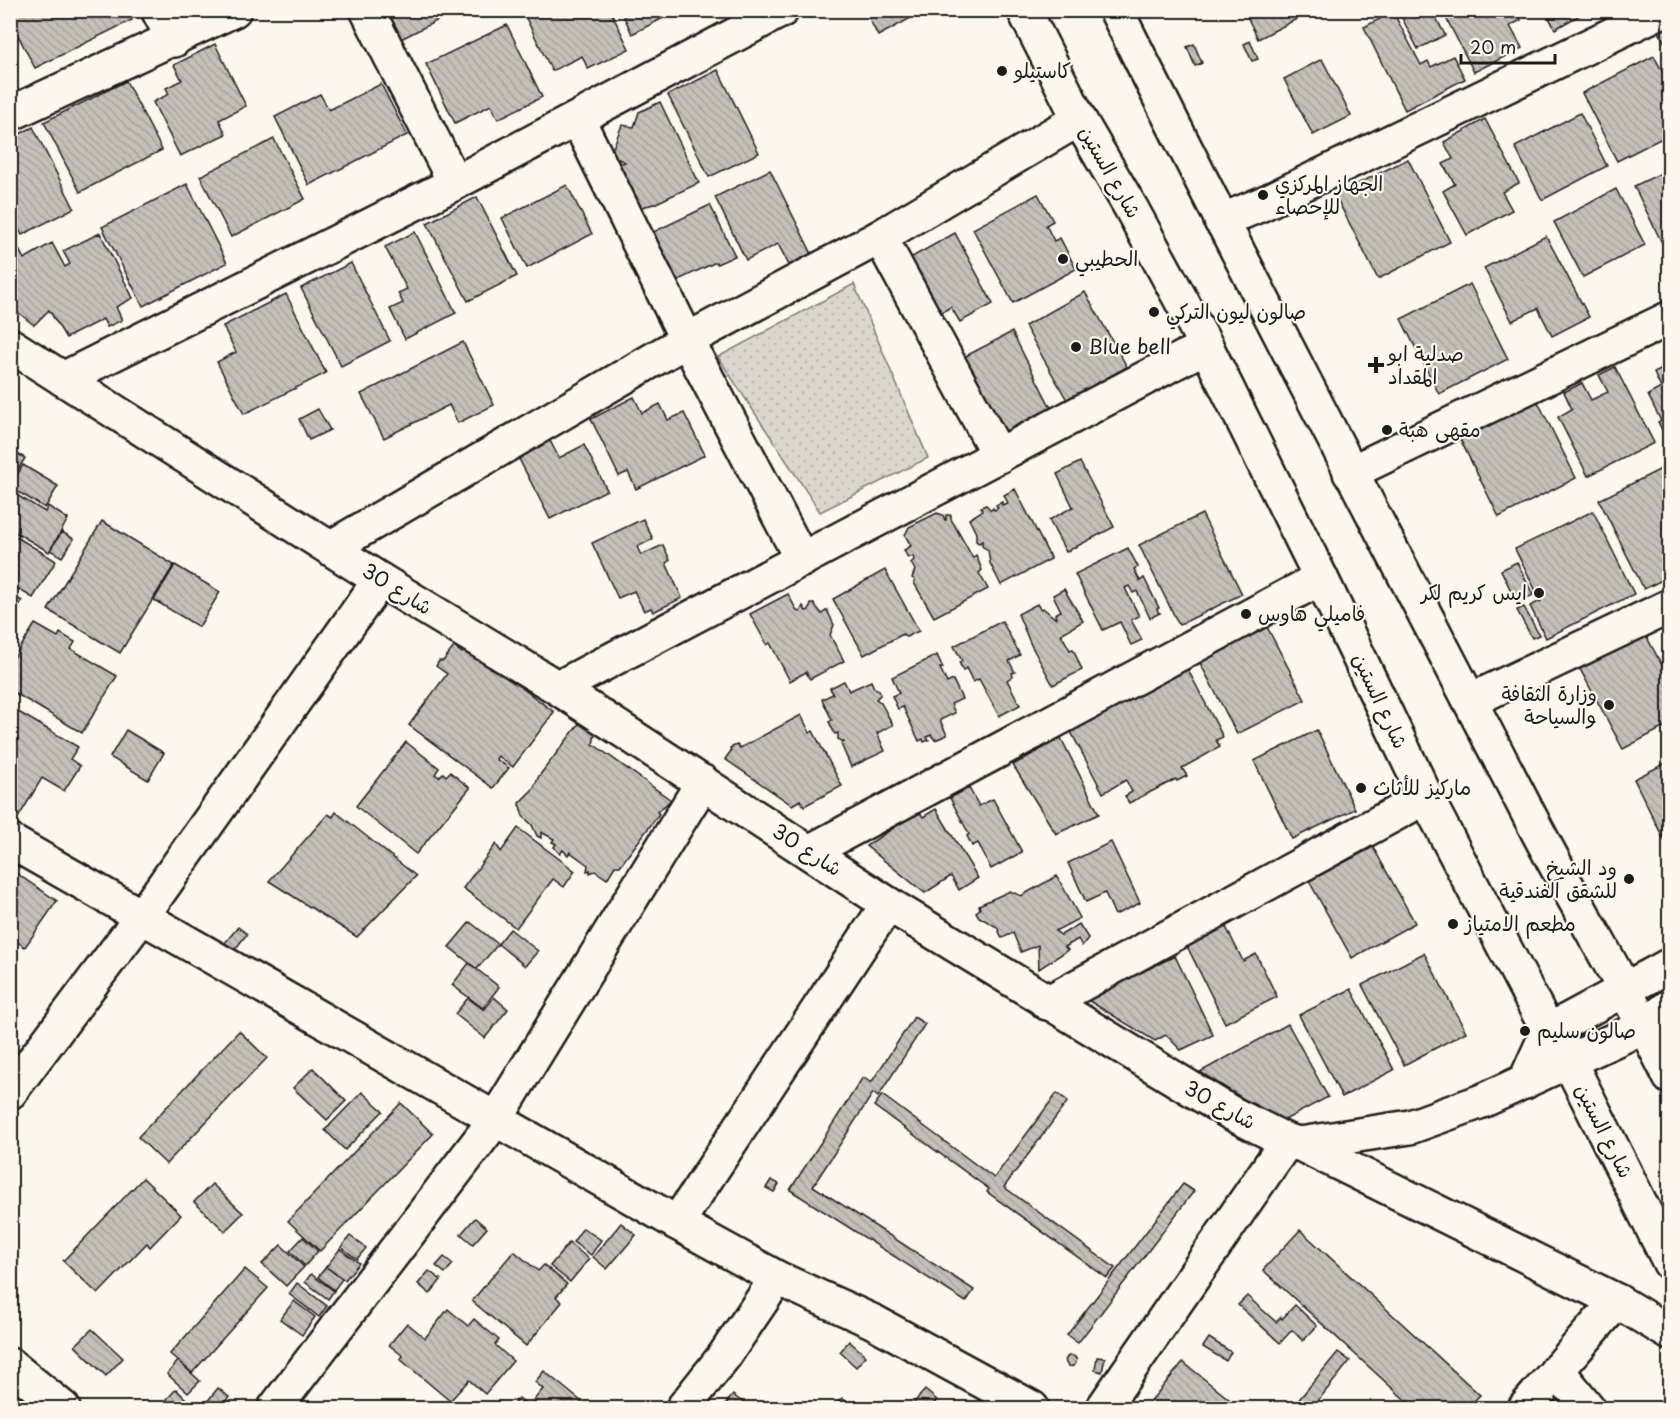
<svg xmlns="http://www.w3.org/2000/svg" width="1680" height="1419" viewBox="0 0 1680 1419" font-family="'Playpen Sans','Playpen Sans Arabic',sans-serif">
<defs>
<pattern id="green-dots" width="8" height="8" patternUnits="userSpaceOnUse" patternTransform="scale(1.5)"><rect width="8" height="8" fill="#dad7ce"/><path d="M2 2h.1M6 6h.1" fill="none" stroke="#bab8b0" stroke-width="1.8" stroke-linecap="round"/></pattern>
<pattern id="building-back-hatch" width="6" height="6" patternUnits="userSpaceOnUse" patternTransform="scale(1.5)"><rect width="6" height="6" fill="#c3c0b8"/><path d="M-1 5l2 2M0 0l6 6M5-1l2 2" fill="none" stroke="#a7a49e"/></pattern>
</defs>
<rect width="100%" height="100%" fill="#fbf7ec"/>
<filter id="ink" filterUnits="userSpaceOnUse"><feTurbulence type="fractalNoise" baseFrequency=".0167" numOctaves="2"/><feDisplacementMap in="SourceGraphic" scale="12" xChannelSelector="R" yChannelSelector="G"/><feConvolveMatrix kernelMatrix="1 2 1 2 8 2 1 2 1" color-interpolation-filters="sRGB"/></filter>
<g filter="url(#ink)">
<polygon fill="url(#green-dots)" stroke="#7b7a75" stroke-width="1.5" points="854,284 928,458 820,512 718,357"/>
<g fill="url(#building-back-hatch)" stroke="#1c1c1c" stroke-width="1.5">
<polygon points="10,10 127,10 132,20 35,68 10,20"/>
<polygon points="387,10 458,10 401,39"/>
<polygon points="522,10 610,10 629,49 588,69 582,56 552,71"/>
<polygon points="621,10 679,10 632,34"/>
<polygon points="865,10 911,10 908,12 911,18 878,36"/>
<polygon points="1244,10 1314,10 1258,39"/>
<polygon points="1398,10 1432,10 1445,35 1418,49"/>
<polygon points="1442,10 1516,10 1521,20 1510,26 1522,48 1474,72"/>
<polygon points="1545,10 1589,10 1555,29"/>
<polygon points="1393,12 1421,65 1428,61 1431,67 1453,56 1465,79 1405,110 1364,27"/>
<polygon points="1670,24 1670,53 1658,30"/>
<polygon points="507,25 542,97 498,119 491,105 455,123 426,64"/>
<polygon points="1250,41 1258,59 1252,61 1244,44"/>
<polygon points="215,44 246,106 219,120 226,134 180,156 153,102 169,94 166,88 182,80 174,65"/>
<polygon points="1194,44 1202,63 1195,66 1187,47"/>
<polygon points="1654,56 1670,86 1670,134 1617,161 1582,93"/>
<polygon points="1322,59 1351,116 1313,135 1284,79"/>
<polygon points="718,70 759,153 709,177 668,95"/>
<polygon points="126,81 162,150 80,192 44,122"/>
<polygon points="381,84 407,135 309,185 275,117 320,94 329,110"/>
<polygon points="660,102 699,183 654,204 629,210 617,164 625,162 610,155 622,125 634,127 639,112"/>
<polygon points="1580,113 1607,166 1542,200 1515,147"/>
<polygon points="1485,119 1519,183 1502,192 1512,210 1467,235 1443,191 1455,184 1443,164 1453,159 1444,142"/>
<polygon points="33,127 74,208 22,235 10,212 10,163 16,160 10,149 10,139"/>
<polygon points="274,139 305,199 231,237 200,176"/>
<polygon points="1408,159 1450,242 1378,279 1335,195"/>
<polygon points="1670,169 1670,255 1668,255 1634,186"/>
<polygon points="770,170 812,254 789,265 778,244 746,260 715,197"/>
<polygon points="187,184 227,263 143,306 102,227"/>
<polygon points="567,185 592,234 527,268 502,218"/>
<polygon points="1616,189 1645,245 1583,277 1554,222"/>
<polygon points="1038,194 1053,221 1046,225 1054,241 1060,238 1076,269 1013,303 973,229"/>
<polygon points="477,197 517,276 468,301 427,223"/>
<polygon points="710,205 735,256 717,264 716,262 672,283 649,234"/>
<polygon points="10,232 24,259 52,243 65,267 70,264 63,251 100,233 133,298 116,307 122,320 107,327 103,319 66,338 49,310 34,325 10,306 10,299 14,295 10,293"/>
<polygon points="415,232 456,313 405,339 390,309 403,303 398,293 407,289 385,247"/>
<polygon points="955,233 993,304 960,322 951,307 933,317 903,262"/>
<polygon points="1546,236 1589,317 1552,336 1538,308 1512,321 1484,268"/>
<polygon points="351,263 390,341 341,366 301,288"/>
<polygon points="1470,284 1508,359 1439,394 1401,319"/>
<polygon points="1085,292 1127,367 1067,400 1025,326"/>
<polygon points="286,294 326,373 244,414 217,362 236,352 223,326"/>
<polygon points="1012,332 1051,408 992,438 956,361"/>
<polygon points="463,342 494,405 458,423 449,405 384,438 361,394"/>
<polygon points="1670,365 1670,439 1667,440 1658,422 1661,421 1648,395 1661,388 1654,373"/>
<polygon points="1615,367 1654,443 1588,476 1558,417 1572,409 1564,392 1582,383 1591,400 1608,392 1599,375"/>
<polygon points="1535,396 1576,478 1499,517 1458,435"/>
<polygon points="634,397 642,413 660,404 668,420 684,413 705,455 636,489 628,472 619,476 591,419"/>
<polygon points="318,409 330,430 309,440 299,419"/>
<polygon points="547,435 559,458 584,445 607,490 550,519 515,451"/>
<polygon points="10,450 25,458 10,483"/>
<polygon points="1080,462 1114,527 1066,552 1049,520 1073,507 1057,474"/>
<polygon points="23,465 58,486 45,508 10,487"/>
<polygon points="1667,466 1670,471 1670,576 1644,589 1599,500"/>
<polygon points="1015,489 1051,559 1001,585 990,563 988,550 982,546 982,541 979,543 976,541 976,533 969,519 982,511 981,507 986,505 991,510 993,508 994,510 998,508 996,505 1002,502 1002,505 1008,503 1004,495"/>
<polygon points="10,491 45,512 48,506 68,519 49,552 10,529"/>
<polygon points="1593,511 1634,594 1546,638 1530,606 1541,601 1515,549"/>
<polygon points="937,513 943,515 945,520 946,520 946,515 951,515 951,519 973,558 976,555 982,570 979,573 988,589 934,617 914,583 915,580 912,578 915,570 911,563 914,560 913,556 908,558 904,550 911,546 905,535 909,527"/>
<polygon points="1202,514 1242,594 1179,625 1139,545"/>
<polygon points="643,519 653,539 637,547 641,555 663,545 670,560 666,563 682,598 653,612 651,608 644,611 634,591 618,598 592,543"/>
<polygon points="102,521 174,565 120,653 48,610"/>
<polygon points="62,532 74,539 62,557 50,550"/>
<polygon points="10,533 56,561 33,598 10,584"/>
<polygon points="1128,548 1138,567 1134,569 1140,581 1144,578 1159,608 1157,609 1158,612 1160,613 1150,618 1137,591 1133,593 1129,586 1125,588 1139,616 1131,620 1142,640 1131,645 1120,622 1103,630 1075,574"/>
<polygon points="1517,562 1533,595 1517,603 1501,570"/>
<polygon points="175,565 220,592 199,627 154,600"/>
<polygon points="885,570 919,631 906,637 903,634 864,655 833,599"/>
<polygon points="1064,589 1083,621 1061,634 1070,650 1073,649 1082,670 1053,685 1031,645 1018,614 1037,604 1040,609 1043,608 1056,619 1055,614 1061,611 1053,595"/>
<polygon points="10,594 22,601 10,620"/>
<polygon points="788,594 797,611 800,612 803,606 806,611 809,610 811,604 814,604 822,614 827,610 834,625 830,635 844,661 810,679 806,672 790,681 770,643 767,645 750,614"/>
<polygon points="1524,607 1539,635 1532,638 1517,610"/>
<polygon points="1002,621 1020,655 1009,661 1015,672 1012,673 1013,676 1007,680 1020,705 999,716 979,679 973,682 966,668 963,671 959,662 962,661 954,646"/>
<polygon points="1265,623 1305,700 1237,734 1197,657"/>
<polygon points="35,624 58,637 60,633 75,642 71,649 117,676 82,733 10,690 10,664"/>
<polygon points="1645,634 1670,680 1670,724 1623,749 1580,669"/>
<polygon points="454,647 462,653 467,647 554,712 513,767 498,756 496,759 509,768 493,788 409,725 447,674 436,666 439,661 443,661"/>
<polygon points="937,655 943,668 940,668 947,683 953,680 962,699 951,704 955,713 940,720 947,735 935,740 931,735 927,737 929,740 924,742 923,739 919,741 903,707 898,709 892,696 899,693 892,677"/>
<polygon points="1185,664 1223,737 1216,740 1220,747 1182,768 1187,776 1177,781 1176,779 1129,803 1125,796 1132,792 1126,780 1103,793 1068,726"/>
<polygon points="844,681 849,691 871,681 874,688 879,690 880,695 876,699 881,703 893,725 877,733 885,751 851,767 841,744 844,742 838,739 838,733 835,734 829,722 832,720 822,699 833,694 830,688"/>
<polygon points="10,707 78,747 70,759 80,766 64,791 42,778 15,823 10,820"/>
<polygon points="801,715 810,733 813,731 842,786 804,806 800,800 792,805 725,759 731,751 730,748 737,745 740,748"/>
<polygon points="582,720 596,730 593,744 671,800 657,812 659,814 620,866 615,866 607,879 595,871 590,873 590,870 587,871 588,865 570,852 568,855 563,850 560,854 554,847 556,844 552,842 554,839 541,832 541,838 537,836 532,825 523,816 519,803 533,789 539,776"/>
<polygon points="126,730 164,753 148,780 110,757"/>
<polygon points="1317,730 1355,809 1292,839 1254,761"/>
<polygon points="1061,738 1099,814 1056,834 1013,765"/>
<polygon points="406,742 439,768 435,774 439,777 443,773 446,776 450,772 470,788 416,854 356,806"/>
<polygon points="1670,761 1670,852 1634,779"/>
<polygon points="969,788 979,806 993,799 1022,852 991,869 978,843 972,846 967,836 969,834 950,798"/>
<polygon points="936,809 978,878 959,890 951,876 925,893 866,846 919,811 923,817"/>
<polygon points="336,812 416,876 357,937 269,881 328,814 333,817"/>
<polygon points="518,828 575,871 564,887 553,879 516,928 463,888 496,844 501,852"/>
<polygon points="1111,842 1140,903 1115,915 1105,893 1086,902 1068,863"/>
<polygon points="1373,847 1415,923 1352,958 1309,881"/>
<polygon points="10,869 57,901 25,947 10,937"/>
<polygon points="1057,876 1080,918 1055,931 1061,935 1079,924 1088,938 1082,946 1078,939 1065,947 1068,950 1039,969 1038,945 1021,952 1013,933 1002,938 997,927 979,917 976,912 980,909 979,905 1010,891 1021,896"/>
<polygon points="470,922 498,944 477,969 449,947"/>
<polygon points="238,927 247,934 229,957 219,950"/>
<polygon points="1226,927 1243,961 1256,954 1277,997 1225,1023 1187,946"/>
<polygon points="510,929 538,951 525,966 498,944"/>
<polygon points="1424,953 1466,1032 1404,1065 1362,985"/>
<polygon points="1175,956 1213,1035 1181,1050 1166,1035 1155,1041 1086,999"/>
<polygon points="469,963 499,987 483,1008 452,985"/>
<polygon points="1351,989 1394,1070 1342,1097 1299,1015"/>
<polygon points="494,997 508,1009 485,1038 455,1014 468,998 484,1010"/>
<polygon points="914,1017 925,1024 878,1097 873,1093 813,1186 974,1290 966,1302 790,1190 863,1077 871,1083"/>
<polygon points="1288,1024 1328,1097 1281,1122 1200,1072"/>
<polygon points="239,1031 267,1058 166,1164 138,1137"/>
<polygon points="313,1068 346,1101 327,1120 293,1088"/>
<polygon points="362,1092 383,1111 345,1150 325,1130"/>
<polygon points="1057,1093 1068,1101 1004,1187 1115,1268 1107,1278 987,1192 989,1189 874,1106 882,1095 994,1178"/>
<polygon points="401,1103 433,1134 320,1251 288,1221"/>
<polygon points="143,1178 181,1215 150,1247 147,1243 98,1294 63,1261"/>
<polygon points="771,1180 779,1184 774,1192 766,1188"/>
<polygon points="212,1184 243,1213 225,1231 194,1202"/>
<polygon points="1183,1184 1194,1191 1078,1343 1067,1335"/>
<polygon points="475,1218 487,1228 473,1244 461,1234"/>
<polygon points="621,1223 636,1235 607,1269 593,1257"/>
<polygon points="583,1228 601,1240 591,1255 573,1242"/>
<polygon points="1300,1230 1480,1395 1467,1408 1414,1408 1263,1270"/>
<polygon points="350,1236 366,1248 357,1259 341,1247"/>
<polygon points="303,1237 318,1251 305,1266 290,1251"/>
<polygon points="569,1243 589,1259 570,1282 550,1266"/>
<polygon points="281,1245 304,1267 286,1286 262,1264"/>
<polygon points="340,1249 359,1263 345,1280 326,1267"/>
<polygon points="514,1251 538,1271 544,1265 567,1284 556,1297 562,1302 526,1346 472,1301"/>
<polygon points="444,1257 453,1264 445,1273 436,1266"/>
<polygon points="326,1267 342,1279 334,1290 318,1277"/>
<polygon points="245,1269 268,1288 192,1373 170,1354"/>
<polygon points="429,1271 441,1280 430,1294 418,1284"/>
<polygon points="311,1274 334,1291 328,1299 305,1282"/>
<polygon points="297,1283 327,1306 319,1317 289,1294"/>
<polygon points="1247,1296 1276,1322 1281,1317 1282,1319 1295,1305 1317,1326 1303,1341 1292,1330 1280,1343 1238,1305"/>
<polygon points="294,1301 315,1317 302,1335 280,1319"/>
<polygon points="448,1309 468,1326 474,1319 499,1340 495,1345 513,1361 485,1394 469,1380 450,1401 400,1359 403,1356 389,1345 407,1323 425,1338"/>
<polygon points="92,1329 123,1358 106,1376 75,1346"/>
<polygon points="1209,1338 1231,1352 1226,1361 1203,1347"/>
<polygon points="849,1341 866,1356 856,1367 840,1352"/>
<polygon points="1338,1352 1350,1361 1312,1408 1292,1408"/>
<circle cx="1071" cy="1361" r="5.5"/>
<polygon points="1097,1357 1105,1358 1102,1372 1095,1370"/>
<polygon points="178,1361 200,1381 188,1393 167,1374"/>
<polygon points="1183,1362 1240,1408 1145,1408"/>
<polygon points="544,1371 582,1402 576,1408 510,1408 519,1398 529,1406 543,1389 535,1382"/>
<polygon points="218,1388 229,1397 220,1408 202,1408"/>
<polygon points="176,1389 187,1400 179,1408 159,1408"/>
<polygon points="925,1390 937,1400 930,1408 909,1408"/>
<polygon points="733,1395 750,1408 722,1408"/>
<polygon points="842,1398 854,1408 833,1408"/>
</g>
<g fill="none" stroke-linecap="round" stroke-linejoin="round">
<defs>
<g id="minor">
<polyline points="158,10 174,40"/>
<polyline points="367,10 455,183"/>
<polyline points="10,114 234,10"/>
<polyline points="578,120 687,340 802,560"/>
<polyline points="1221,221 1262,204 1663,10"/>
<polyline points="880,237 999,456"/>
<polyline points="10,345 380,580 558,688 888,904 1231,1113 1287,1141 1300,1144 1410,1127 1482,1101 1645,1026 1670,1006"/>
<polyline points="63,379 455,183 782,10"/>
<polyline points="1350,473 1670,318"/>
<polyline points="330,548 687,340 880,237 1079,119"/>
<polyline points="558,688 1206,346"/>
<polyline points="1470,701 1670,606"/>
<polyline points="10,841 677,1223 777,1278 874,1322 1032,1408"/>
<polyline points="809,852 1321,578"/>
<polyline points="1047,1003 1426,797"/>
<polyline points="1525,1082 1548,1031 1670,965"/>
<polyline points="10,1092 142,916 380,580"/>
<polyline points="677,1223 888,904"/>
<polyline points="10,1365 63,1408"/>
<polyline points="1557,1370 1588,1408"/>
<polyline points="275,1408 495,1120 703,782"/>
<polyline points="683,1408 725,1355 777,1278"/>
<polyline points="1103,1408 1287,1141"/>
<polyline points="1525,1408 1617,1301"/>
</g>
<g id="major">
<polyline points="1024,10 1079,119 1131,208 1206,346 1321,578 1426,797 1548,1031 1570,1063 1670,1263"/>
<path d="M 1116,10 C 1250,279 1389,545 1527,811 C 1573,901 1626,986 1670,1077"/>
<polyline points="1300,1144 1617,1301 1670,1333"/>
</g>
</defs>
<use href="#minor" stroke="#1c1c1c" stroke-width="38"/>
<use href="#major" stroke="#1c1c1c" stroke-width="38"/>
<use href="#minor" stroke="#fbf7ec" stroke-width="33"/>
<use href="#major" stroke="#fbf7ec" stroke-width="33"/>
</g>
</g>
<g fill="#1c1c1c" stroke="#fbf7ec" stroke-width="2">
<circle cx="1002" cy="71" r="6"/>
<circle cx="1263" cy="195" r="6"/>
<circle cx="1063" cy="259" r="6"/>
<circle cx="1154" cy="312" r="6"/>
<circle cx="1076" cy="347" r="6"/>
<path d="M1373 356h6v6h6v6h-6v6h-6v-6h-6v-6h6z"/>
<circle cx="1387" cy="430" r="6"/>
<circle cx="1539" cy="593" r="6"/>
<circle cx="1246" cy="614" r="6"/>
<circle cx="1609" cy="705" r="6"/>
<circle cx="1361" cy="788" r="6"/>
<circle cx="1629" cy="879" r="6"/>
<circle cx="1453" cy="924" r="6"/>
<circle cx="1525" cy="1031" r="6"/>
</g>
<g text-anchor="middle" stroke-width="4.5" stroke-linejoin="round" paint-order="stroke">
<g font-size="20" fill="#1c1c1c" stroke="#fbf7ec" text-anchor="start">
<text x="1014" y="78">كاستيلو</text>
<text x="1275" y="191">الجهاز المركزي<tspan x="1275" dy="23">للإحصاء</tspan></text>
<text x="1075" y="266">الحطيبي</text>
<text x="1166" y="319">صالون ليون التركي</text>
<text x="1088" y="354">Blue bell</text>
<text x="1388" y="361">صدلية ابو<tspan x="1388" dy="23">المقداد</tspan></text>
<text x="1399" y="437">مقهى هبة</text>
<text x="1527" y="600" text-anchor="end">ايس كريم لكر</text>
<text x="1258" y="621">فاميلي هاوس</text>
<text x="1597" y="701" text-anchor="end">وزارة الثقافة<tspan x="1597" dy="23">والسياحة</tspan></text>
<text x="1373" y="795">ماركيز للأثاث</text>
<text x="1617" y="875" text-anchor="end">ود الشيخ<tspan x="1617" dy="23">للشقق الفندقية</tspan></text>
<text x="1465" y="931">مطعم الامتياز</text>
<text x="1537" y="1038">صالون سليم</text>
</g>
<g font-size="20" fill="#1c1c1c" stroke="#fbf7ec">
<text transform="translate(1110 172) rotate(60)" y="7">شارع الستين</text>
<text transform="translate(397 589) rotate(32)" y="7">شارع 30</text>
<text transform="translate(1380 701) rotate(65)" y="7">شارع الستين</text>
<text transform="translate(807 850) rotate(33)" y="7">شارع 30</text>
<text transform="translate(1220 1105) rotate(29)" y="7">شارع 30</text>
<text transform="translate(1604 1131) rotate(63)" y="7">شارع الستين</text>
</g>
</g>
<rect width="1680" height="1419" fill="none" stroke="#fbf7ec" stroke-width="36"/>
<rect x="18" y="18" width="1644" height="1383" fill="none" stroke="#1c1c1c" stroke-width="2" filter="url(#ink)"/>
<path d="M1461 54v9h94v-9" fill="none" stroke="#1c1c1c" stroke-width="3"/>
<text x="1470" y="54" font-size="18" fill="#1c1c1c" stroke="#fbf7ec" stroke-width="4.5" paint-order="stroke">20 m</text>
</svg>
